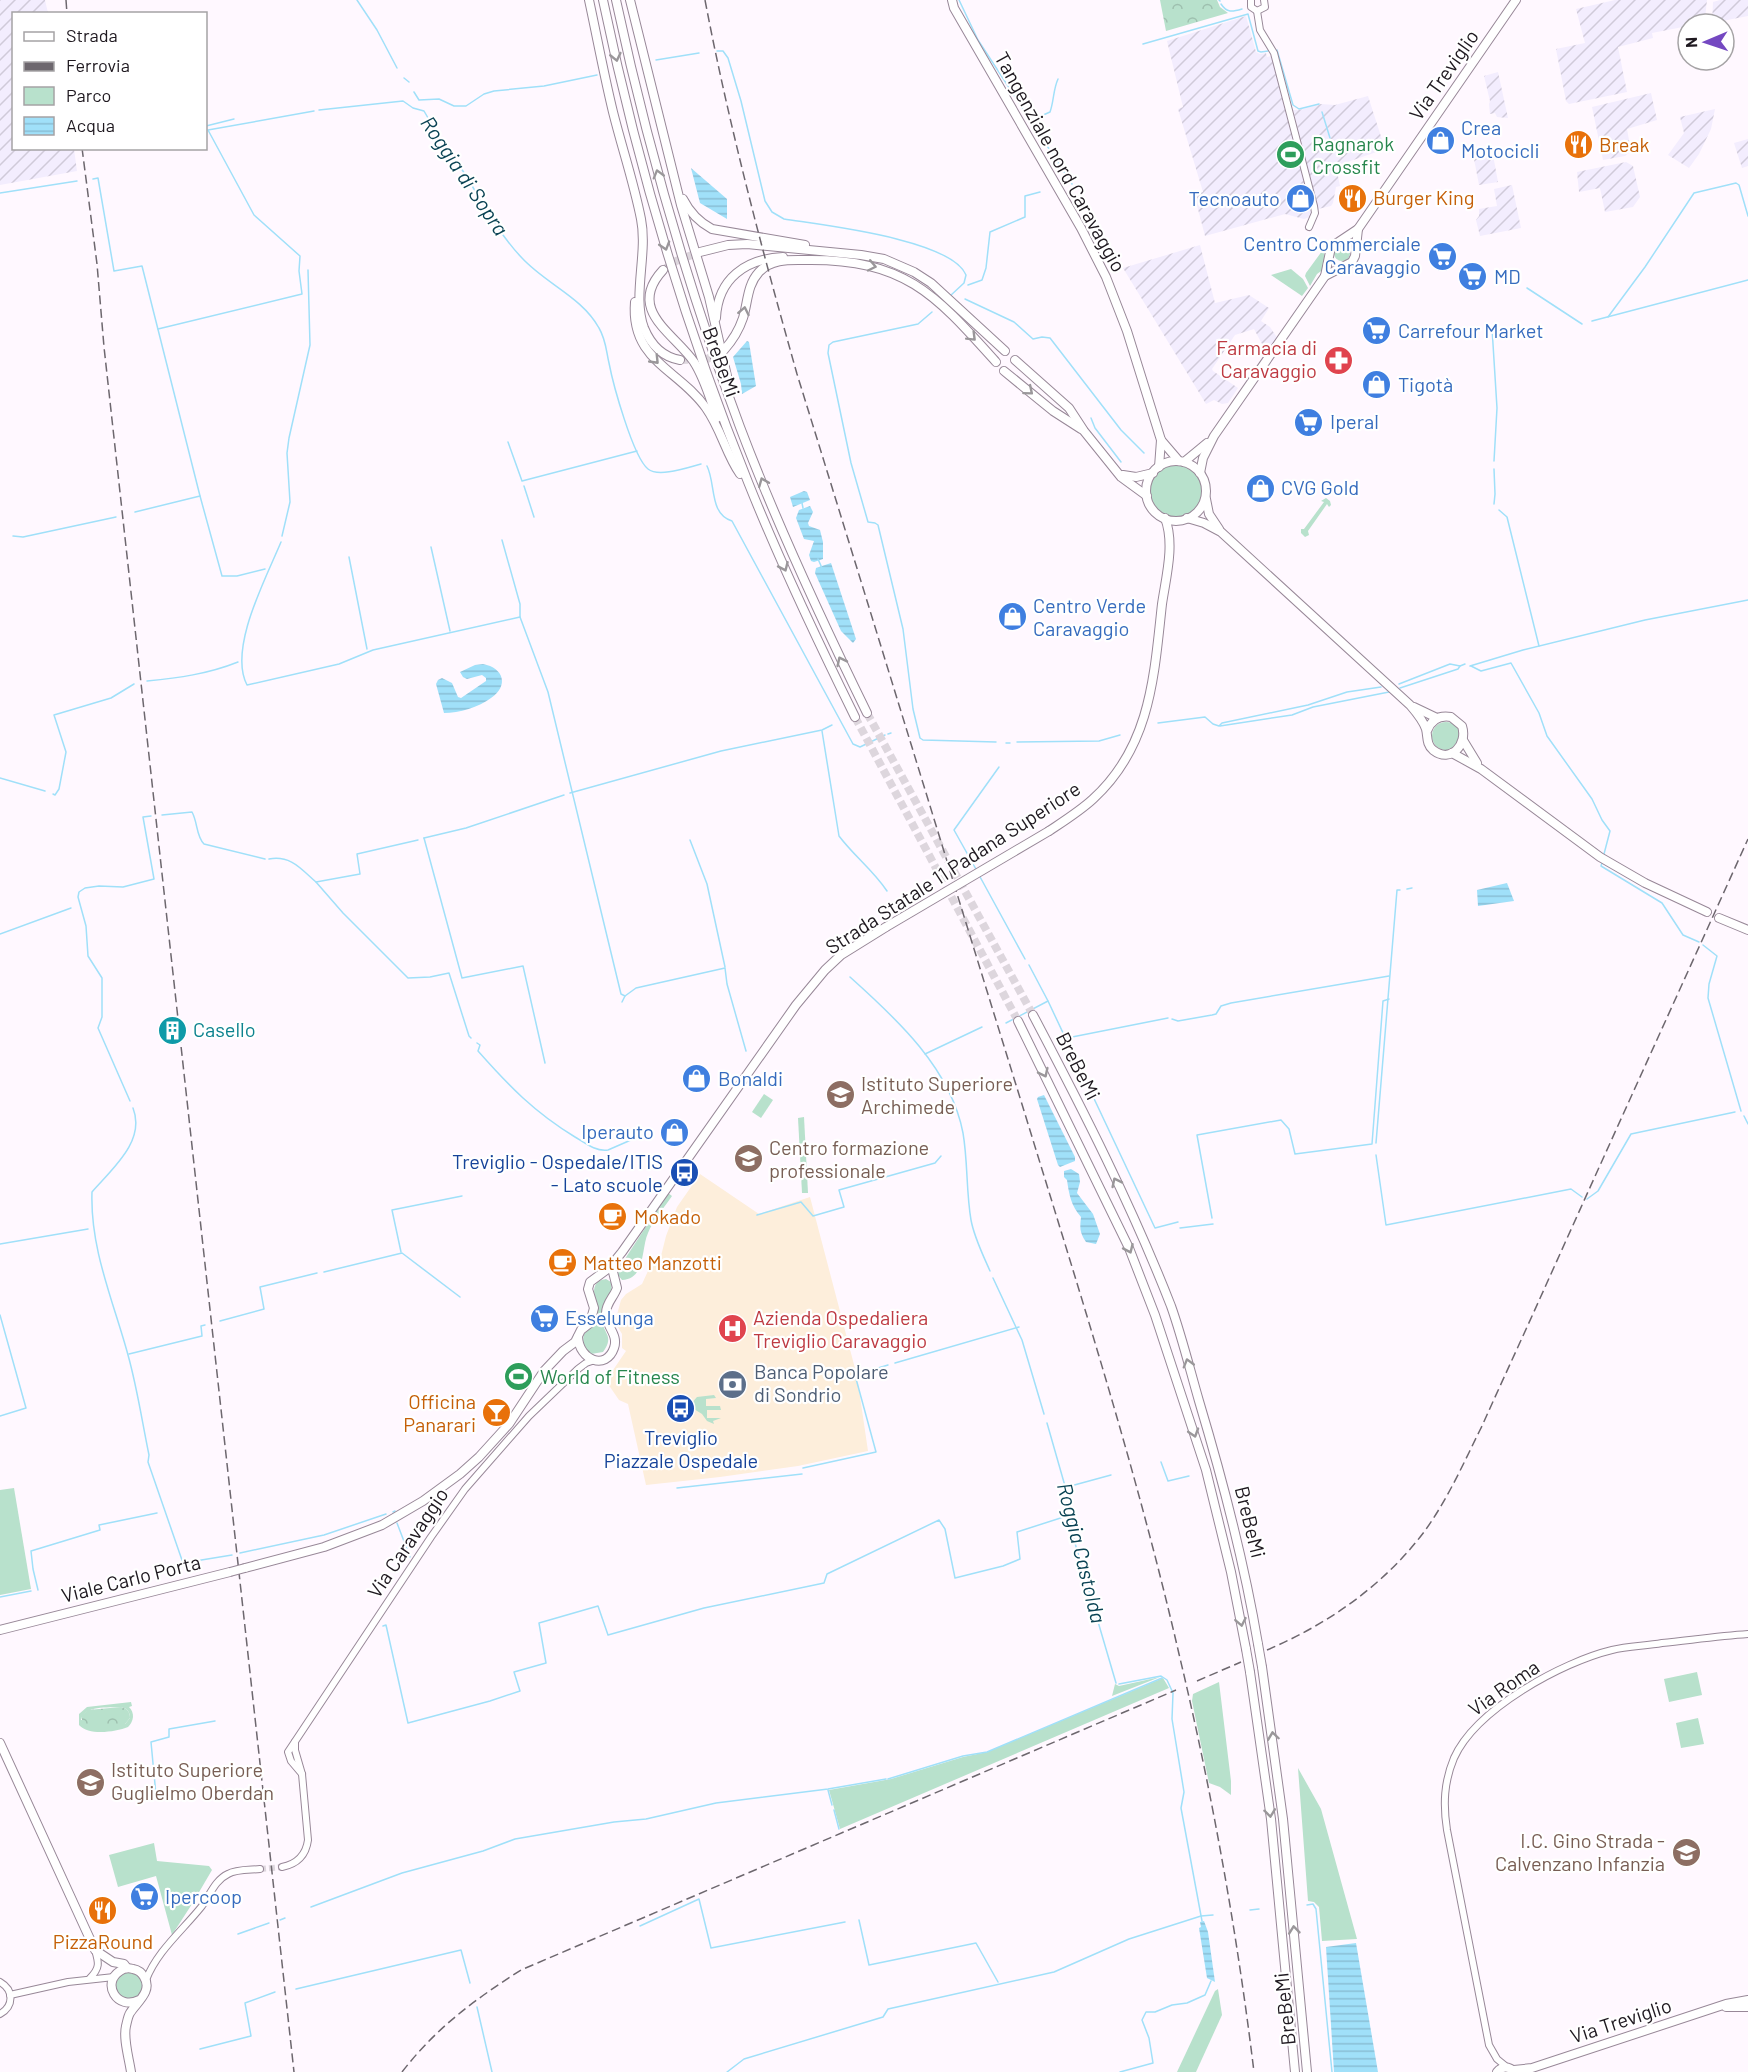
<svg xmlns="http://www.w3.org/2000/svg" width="1748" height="2072" viewBox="0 0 1748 2072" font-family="Barlow,sans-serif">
<defs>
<pattern id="industrial-furrows" width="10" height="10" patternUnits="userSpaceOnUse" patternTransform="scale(1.5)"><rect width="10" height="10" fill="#f3edfe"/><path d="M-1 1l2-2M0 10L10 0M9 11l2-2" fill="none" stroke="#d0cad9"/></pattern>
<pattern id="park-crowns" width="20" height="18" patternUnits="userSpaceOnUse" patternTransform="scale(1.5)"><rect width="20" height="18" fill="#b8e1cc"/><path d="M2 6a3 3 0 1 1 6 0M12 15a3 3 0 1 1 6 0" fill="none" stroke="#9ec0af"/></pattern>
<pattern id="water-rules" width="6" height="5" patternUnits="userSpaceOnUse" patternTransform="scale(1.5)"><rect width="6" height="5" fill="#a0e0f9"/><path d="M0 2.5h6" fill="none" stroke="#89bfd5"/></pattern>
</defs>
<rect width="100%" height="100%" fill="#fff8ff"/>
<g fill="url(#industrial-furrows)">
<polygon points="0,0 45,0 48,13 14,14 14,148 74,149 77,171 0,185"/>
<polygon points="1615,0 1707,0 1705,18 1698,24 1688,24 1688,26 1652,33 1653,38 1618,47 1627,92 1569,104 1566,101 1556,49 1585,43 1576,9"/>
<polygon points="1720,0 1748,0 1748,16 1712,23 1713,2"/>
<polygon points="1246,16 1256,52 1260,54 1266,53 1267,57 1271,56 1312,213 1310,217 1304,219 1285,214 1205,236 1194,194 1203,192 1178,109 1183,107 1167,41"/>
<polygon points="1498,72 1508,118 1497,117 1495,113 1490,114 1489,104 1490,101 1484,76"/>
<polygon points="1651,93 1657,120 1627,129 1631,151 1625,156 1603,160 1592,107"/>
<polygon points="1368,96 1385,149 1336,166 1340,186 1336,187 1333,203 1331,206 1318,209 1293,110 1299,110 1321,104 1335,105"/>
<polygon points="1715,109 1711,129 1699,154 1689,168 1668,155 1684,133 1680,117"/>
<polygon points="1748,139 1748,166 1742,168 1734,143"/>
<polygon points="1493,155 1498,182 1479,185 1474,159"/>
<polygon points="1626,162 1633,166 1640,197 1633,207 1605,212 1600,188 1579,192 1577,172"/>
<polygon points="1512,185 1521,228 1480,236 1476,220 1479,216 1479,209 1497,206 1494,189"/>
<polygon points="1200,245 1215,303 1249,295 1269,308 1261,321 1270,327 1278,339 1268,355 1254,329 1235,335 1212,369 1213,371 1238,388 1228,403 1222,404 1214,400 1206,404 1123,268"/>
</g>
<polygon fill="#fdeedb" points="700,1174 759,1214 810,1197 857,1376 868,1451 798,1466 720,1477 646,1485 628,1404 619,1400 608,1384 609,1376 626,1351 622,1348 622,1334 615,1322 621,1300 626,1294 642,1284 648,1271 660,1260 666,1236 677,1207"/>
<g fill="#b8e1cc" fill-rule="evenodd">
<circle cx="1342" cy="253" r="8"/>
<path d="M 1325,247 C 1323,255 1326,261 1324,269 L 1317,274 L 1310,286 L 1305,276 L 1306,273 Z"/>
<polygon points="1291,269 1303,279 1308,288 1302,296 1271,275"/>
<circle cx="1176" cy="491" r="26"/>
<polygon points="1326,498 1330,501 1331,505 1329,507 1327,504 1308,531 1309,535 1305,537 1301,533 1301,529 1304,529 1324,502 1321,501"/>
<circle cx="1446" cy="736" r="14"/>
<polygon points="764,1094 773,1100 761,1118 752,1112"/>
<polygon points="804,1117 808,1193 802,1193 798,1118"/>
<path d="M 668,1193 L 672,1196 C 664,1208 653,1220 648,1233 C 641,1248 646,1279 622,1280 L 618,1275 L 619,1268 Z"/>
<path d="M 606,1279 L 611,1282 L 612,1291 C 608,1300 602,1305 602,1317 C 601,1333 616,1335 603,1352 L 591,1354 L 585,1351 C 579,1326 590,1336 597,1319 C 601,1306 591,1296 595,1286 C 597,1281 601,1280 606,1279 Z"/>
<polygon points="714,1395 716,1398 706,1399 706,1406 720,1406 721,1410 707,1410 707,1418 721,1418 713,1421 714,1424 707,1421 702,1414 689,1406 697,1397"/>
<polygon points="14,1488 31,1589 0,1595 0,1490"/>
<polygon points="1697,1672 1702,1695 1669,1702 1664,1679"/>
<polygon points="1160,1677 1112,1696 1115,1684 1119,1686"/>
<polygon points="1163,1678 1169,1688 840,1829 829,1790 891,1779 963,1757 987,1752"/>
<polygon points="1219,1682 1231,1781 1231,1795 1220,1787 1209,1783 1192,1701 1193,1694"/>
<path d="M 131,1702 L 132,1706 L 129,1707 C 135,1713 134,1721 128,1727 C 115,1732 89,1736 79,1725 L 79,1714 L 87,1707 ZM 121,1707 C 127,1708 130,1712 130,1718 L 125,1724 L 81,1720 C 84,1705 108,1708 121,1707 Z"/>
<polygon points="1698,1718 1704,1744 1681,1748 1676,1723"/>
<polygon points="1298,1768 1321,1809 1357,1939 1322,1941 1319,1907 1314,1902 1308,1901"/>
<polygon points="154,1843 157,1861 209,1866 212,1870 195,1899 189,1900 189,1903 192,1904 172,1935 156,1876 118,1887 109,1855"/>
<circle cx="129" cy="1985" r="14"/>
<polygon points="1218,1989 1222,2015 1196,2072 1177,2072 1215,1991"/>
</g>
<g fill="url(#park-crowns)">
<polygon points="1160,0 1217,0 1220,7 1228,13 1166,31"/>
<path d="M 121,1707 C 127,1708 130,1712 130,1718 L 125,1724 C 113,1726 79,1735 82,1715 L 88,1710 Z"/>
</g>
<g fill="url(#water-rules)">
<polygon points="691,168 727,199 727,219 700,203"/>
<polygon points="747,341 749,342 756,386 742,394 741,384 733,357"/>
<polygon points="804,491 807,492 810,500 793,507 790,497"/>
<polygon points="810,506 813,512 808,523 809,526 820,530 823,542 823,559 814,562 811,561 809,555 814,541 804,539 796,518 799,510"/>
<polygon points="831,563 856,639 853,643 841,631 815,573 816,568"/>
<path d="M 483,664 C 504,668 509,686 491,698 C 479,707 459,713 444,713 L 436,684 L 438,680 L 442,678 L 452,683 L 458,697 L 461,698 L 486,681 L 486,678 L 482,675 L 467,679 L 463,677 L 460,672 L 475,665 Z"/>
<polygon points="1507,883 1514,901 1478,906 1477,890"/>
<polygon points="1044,1095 1075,1157 1075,1161 1060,1167 1058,1165 1037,1099 1038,1097"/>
<path d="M 1071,1169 L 1079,1174 L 1080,1182 L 1077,1193 L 1093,1214 L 1100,1234 L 1096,1244 L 1086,1242 C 1079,1232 1080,1227 1081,1217 C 1071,1206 1069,1194 1067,1180 L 1064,1177 L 1064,1171 Z"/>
<polygon points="1204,1921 1208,1932 1215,1982 1207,1978 1199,1928 1201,1927 1200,1922"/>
<polygon points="1356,1943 1378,2072 1334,2072 1326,1947"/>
</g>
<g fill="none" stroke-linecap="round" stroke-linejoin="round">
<g stroke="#a0e0f9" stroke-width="1.5">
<polyline points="357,0 377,30 397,68"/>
<polyline points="959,0 978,40 1072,184"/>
<polyline points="1219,0 1220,1"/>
<path d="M 1221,4 C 1227,13 1232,12 1242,9"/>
<polyline points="1143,44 1248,14 1258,51 1261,52 1268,51"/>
<polyline points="1277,50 1293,105 1299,109 1319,104"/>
<path d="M 717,51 L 723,51 L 728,58 L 741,101 L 765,201 L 772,212 L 784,219 C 821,225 951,239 966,275 L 964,283 L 950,296"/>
<polyline points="656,60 699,53"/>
<polyline points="404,78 409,82"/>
<polyline points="414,92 419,100 439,99 454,106 466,106 484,94 494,91 544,86 597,75"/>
<path d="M 319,110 L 403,101 L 413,108 L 424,111 C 435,131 449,149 461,168 C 481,199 497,232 522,258 C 546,284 582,297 599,328 C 606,340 606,350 609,363 C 613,384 633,457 648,469 C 659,478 689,467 701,464"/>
<polyline points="1322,112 1330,138"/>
<path d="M 1032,120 L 1050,112 C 1054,101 1053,90 1058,79"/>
<polyline points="206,126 234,119"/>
<polyline points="93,179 98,178 114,271 142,266 200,496"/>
<polyline points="0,193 77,181"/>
<polyline points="968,285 982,280 986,268 990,232 1025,217 1025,196 1040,192"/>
<polyline points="1527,288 1582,324"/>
<polyline points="965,299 1014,322 1033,339 1042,337 1050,338 1121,430 1144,453"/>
<polyline points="932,312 918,324 833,342 829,345 828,353 851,463 868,522 875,523 878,525 903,629 913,709 920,738 923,740 996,742"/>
<polyline points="1608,317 1645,267 1694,193 1736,183 1739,185 1748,216"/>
<polyline points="1592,321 1748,280"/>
<polyline points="1492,328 1497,408 1494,461"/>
<polyline points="158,329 302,294 299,271 300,256 254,215 208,130 314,111"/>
<polyline points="1091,418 1095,428 1121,462"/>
<polyline points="508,442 522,481 637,451"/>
<path d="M 707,466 C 716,484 709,514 732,521 L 853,744 L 860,747 L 885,735"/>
<polyline points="524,486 534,517"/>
<polyline points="802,503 803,508"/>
<polyline points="1494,504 1495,494 1494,469"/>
<polyline points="1499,510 1507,517 1539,646"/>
<polyline points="135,512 200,496 222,576 237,576 265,569"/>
<polyline points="13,536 23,537 116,517"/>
<polyline points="282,536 290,502 287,453 289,438 310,345 308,270"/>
<polyline points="502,540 520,604 520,617 548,692 621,994 625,996"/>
<path d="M 281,542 C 266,578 228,649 247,685 L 339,664 L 373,650 L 520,617"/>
<polyline points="431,547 450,631"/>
<polyline points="349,557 367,649"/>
<polyline points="818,559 822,568"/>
<polyline points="1470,666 1523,650 1645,620 1748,600"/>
<polyline points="1471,666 1481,671 1511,663 1539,713 1547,736 1592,799 1602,820 1610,831 1604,854"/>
<path d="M 147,681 C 178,678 208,674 238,662"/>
<polyline points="1399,684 1450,664 1460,666 1465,664"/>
<polyline points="1400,688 1458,669 1460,666"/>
<polyline points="1158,723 1205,717 1213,724 1219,726 1222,723 1308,705 1347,692 1381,687"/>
<polyline points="1220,726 1292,715 1313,707 1389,692"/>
<path d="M 822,731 L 839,836 C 854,856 873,870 887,891"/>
<polyline points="888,734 891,733"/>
<polyline points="1017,742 1099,741 1120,735"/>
<polyline points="1006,743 1010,743"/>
<polyline points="0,778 45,791"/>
<polyline points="570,793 721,751 822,730 832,725"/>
<polyline points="53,794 55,795 59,789 66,752 54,715 111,698 134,684"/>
<path d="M 162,815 L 192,812 C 198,823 196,836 204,844 L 265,859"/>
<polyline points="424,838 462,978 523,966 545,1063"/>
<polyline points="424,838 466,828 564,795"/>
<polyline points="690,840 707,884 725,967"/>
<path d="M 269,859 C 291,855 301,869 316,882 L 360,874 L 357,854 L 418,840"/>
<polyline points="1602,863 1601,866 1662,903 1683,935 1699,942"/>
<polyline points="977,871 954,830 999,767"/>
<polyline points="979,875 1025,959"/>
<polyline points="316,882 343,913 408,978 430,977 449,973 469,1036 471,1038"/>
<polyline points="1407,889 1412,888"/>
<polyline points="0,934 71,908"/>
<polyline points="1703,945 1717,956 1709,984 1708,998 1741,1111"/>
<polyline points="1029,965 1048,1001 1155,1228 1178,1222"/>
<path d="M 850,977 C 897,1019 951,1069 963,1133 C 968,1162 966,1191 971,1220 C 974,1237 983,1255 990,1271"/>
<polyline points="622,1002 625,996 636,988 725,968 727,984 746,1051"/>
<polyline points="1172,1019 1178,1021 1212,1015 1216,1014 1221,1006 1231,1003 1389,976"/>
<polyline points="1006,1023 1048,1001"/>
<polyline points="1067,1038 1168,1018"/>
<path d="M 477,1043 L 480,1045 L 478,1051 C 509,1086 534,1112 575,1137 C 585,1143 596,1152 608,1150 L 647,1133"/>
<polyline points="925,1054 982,1027"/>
<polyline points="130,1101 98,1028 102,1017 102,978 88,956 86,926 78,897 79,892 85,888 99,886 123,887 154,879 143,817 151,816"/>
<path d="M 133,1108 C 146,1141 112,1169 92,1192 C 90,1249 113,1300 128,1355 C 137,1387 142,1421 149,1455 L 148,1462 L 183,1563 L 232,1555"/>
<polyline points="1744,1116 1748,1124"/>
<polyline points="1376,1143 1397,890 1400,890"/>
<polyline points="1376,1155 1386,1225 1571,1189 1582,1197"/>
<polyline points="1587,1199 1598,1191 1631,1134 1735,1112"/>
<polyline points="757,1215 801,1202 813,1216 844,1207 839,1190 935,1163 941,1156"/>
<polyline points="1212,1218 1197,1135 1281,1120 1289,1129 1295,1154 1372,1144 1383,1001 1389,999"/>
<polyline points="1180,1228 1213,1224"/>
<polyline points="0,1244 88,1229"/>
<polyline points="401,1252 392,1210 462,1196"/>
<polyline points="324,1272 402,1253 460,1297"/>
<polyline points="993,1278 1022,1340 1044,1414"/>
<polyline points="0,1315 26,1408 0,1416"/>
<polyline points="220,1321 264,1309 260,1287 317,1273"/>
<polyline points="129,1354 202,1336 201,1326 205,1325"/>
<polyline points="895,1363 1019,1327"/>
<polyline points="1047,1423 1073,1514 1072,1533 1116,1683"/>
<polyline points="1161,1462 1168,1481 1189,1476"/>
<polyline points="803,1468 876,1452 855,1375 888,1365"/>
<polyline points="1067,1487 1111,1475"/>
<polyline points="677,1488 802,1474"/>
<polyline points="393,1512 395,1511"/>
<polyline points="397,1523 410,1557"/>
<polyline points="240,1553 324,1535 386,1514"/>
<polyline points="38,1590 33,1569 31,1551 100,1530 99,1525 157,1513"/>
<polyline points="0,1597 31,1591"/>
<polyline points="383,1626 386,1625 408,1723 490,1701 520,1691 514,1672 546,1663 539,1623 598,1606 608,1635 704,1608 824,1583 827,1574 939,1520 945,1529 955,1578 1003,1566 1020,1559 1017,1532 1073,1514"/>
<polyline points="1119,1684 1161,1676 1167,1680 1173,1693 1172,1719 1184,1792 1181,1808 1202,1921"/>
<polyline points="888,1779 963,1756 987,1752 1162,1678"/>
<polyline points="828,1790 832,1805"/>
<polyline points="147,1798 156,1795 151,1742 169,1737 169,1729 215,1721"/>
<polyline points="834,1810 839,1829"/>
<polyline points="1307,1905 1313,1904 1316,1909 1332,2072"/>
<polyline points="311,1907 402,1873 483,1851 515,1839 614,1822 646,1819 716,1803 828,1789 886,1779"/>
<polyline points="1250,1910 1259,1909"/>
<polyline points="280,1920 285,1918"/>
<polyline points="859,1920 869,1965 976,1943 998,1982"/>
<polyline points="640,1926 699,1899 711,1948 845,1922"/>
<polyline points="238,1934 269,1923"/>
<polyline points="296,1989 461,1950 470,1983"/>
<polyline points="477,2007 492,2072"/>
<polyline points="200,2049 251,2036 245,2003 275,1992"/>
<polyline points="727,2072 744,2059 883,2017 888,2009 1054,1972 1129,1939 1201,1916 1213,1915"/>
<polyline points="1120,2072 1153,2063 1149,2038 1142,2020 1146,2012 1155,2012 1172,2005 1187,2003 1205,1995 1211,1981"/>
</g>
<polyline stroke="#ddd6dd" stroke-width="6" stroke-dasharray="6 3" stroke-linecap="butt" points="260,1869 282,1867"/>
<g stroke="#ddd6dd" stroke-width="8" stroke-dasharray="8 4" stroke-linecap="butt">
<polyline points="663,270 676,261 700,252"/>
<polyline points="680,360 707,359 720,353"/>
<polyline points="867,713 1033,1015"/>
<polyline points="855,717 1018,1021"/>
</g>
<defs>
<g id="minor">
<polyline points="1251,0 1251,7 1257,11"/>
<polyline points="1257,11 1260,30 1274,53 1314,206 1315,213 1309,227"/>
<polyline points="1257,11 1265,7 1264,0"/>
<polyline points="302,1774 291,1761 288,1752 431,1537 465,1489 529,1416 578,1369 586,1363 595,1360"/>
<path d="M 282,1867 C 297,1864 306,1855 308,1840 L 302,1774 L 295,1750 L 295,1742"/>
<path d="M 90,1978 C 100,1968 99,1963 95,1950"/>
<path d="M 146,1980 C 157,1951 183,1930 202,1906 C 210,1895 215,1880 228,1874 C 236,1869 250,1870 260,1869"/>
<path d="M 0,1982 C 14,1990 14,2006 0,2014"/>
<polyline points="10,1995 68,1982 114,1977"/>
<path d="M 1508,2068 L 1497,2059 L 1489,2045 L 1447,1830 C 1443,1804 1444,1782 1454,1758 C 1476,1709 1562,1662 1612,1650 C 1628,1646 1646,1646 1662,1643 C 1691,1640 1719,1636 1748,1634"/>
</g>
<g id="major">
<polyline points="952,0 954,8 1081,228 1106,277 1127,331 1161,440 1179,461"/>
<polyline points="1325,276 1352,262 1355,256 1358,229"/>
<circle cx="1176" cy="491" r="30"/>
<polyline points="1184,462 1207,443"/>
<polyline points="1159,467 1161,440"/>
<polyline points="1200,473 1203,458 1214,436 1325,276 1331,247 1358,229 1516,0"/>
<polyline points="1206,499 1209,514 1219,529"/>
<path d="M 1187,518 L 1204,523 L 1221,532 L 1410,705 C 1416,712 1423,720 1426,729 C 1428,737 1426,744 1433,750 C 1451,764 1468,744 1462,726 L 1451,717 C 1439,715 1431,720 1427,731"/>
<polyline points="1414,707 1437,718"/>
<polyline points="1463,740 1477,763"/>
<polyline points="1452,753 1481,769 1600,857 1645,883 1707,912"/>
<path d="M 1049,831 C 1064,821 1080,811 1093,799 C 1151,746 1154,676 1162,604 C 1166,577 1175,544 1165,518"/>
<polyline points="1719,918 1748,930"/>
<path d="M 578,1337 C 579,1360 606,1371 614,1348 C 619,1334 605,1326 606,1313 C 606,1303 614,1297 617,1288 L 613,1272 L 616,1263"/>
<polyline points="245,1568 324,1547 382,1525 423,1501 460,1474 479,1457 509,1424 544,1371 563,1351 575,1342 581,1330 590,1323 594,1308 588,1289 590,1282 609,1268 622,1252 796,1005 825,970 841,955 886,927"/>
<polyline points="0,1630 230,1572"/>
<polyline points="0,1743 95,1950 113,1962 124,1964 127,1968"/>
<polyline points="1726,2007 1748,2007"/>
<polyline points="1514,2070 1532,2068 1726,2004 1748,2000"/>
<path d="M 131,2072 C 129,2058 123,2039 126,2026 C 127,2022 128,2016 130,2013 C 137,2002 153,1991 144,1977 C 142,1973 138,1970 133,1969 C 129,1968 124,1968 120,1971 C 101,1983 117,2011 139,2000"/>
<path d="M 1497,2072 C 1502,2066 1509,2066 1515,2072"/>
</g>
<g id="highway">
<path d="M 589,0 C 597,37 604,75 613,112 C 622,148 634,183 641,219 C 648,254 632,296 644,328 C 651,345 663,357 680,360"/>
<path d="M 603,0 C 637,164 685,326 748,482 C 780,562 817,640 855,717"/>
<path d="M 616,0 C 647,145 688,288 740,427 C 777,525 821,619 867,713"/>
<polyline points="630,0 681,205 709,297 727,376"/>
<path d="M 683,199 C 690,213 699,222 712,229 L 805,245"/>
<polyline points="700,252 728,245 747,244 861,255 884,259 914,272 931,283 1005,351"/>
<path d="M 663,270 C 626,310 674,333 694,362 C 705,379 710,399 717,418"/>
<path d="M 635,302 C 630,361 679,369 706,408 C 721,429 726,454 740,474"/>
<path d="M 716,318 C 718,278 746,259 783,257"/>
<path d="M 724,350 C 733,340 739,330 743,318 C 748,302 747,285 759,272 C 772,258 791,260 807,260 C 905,259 935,294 996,362"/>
<polyline points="1015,360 1069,408 1084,431 1121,477 1147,496"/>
<polyline points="1004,371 1053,411 1081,429"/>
<polyline points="1123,475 1136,477 1153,473"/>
<path d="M 1033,1015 C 1083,1110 1132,1206 1171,1306 C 1182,1337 1190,1370 1199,1401 C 1223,1481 1244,1561 1258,1644"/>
<polyline points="1018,1021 1129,1248 1155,1315 1206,1470 1231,1572 1246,1649"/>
<polyline points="1262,1667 1283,1819 1307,2072"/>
<polyline points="1250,1672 1271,1819 1295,2072"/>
</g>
</defs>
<use href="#minor" stroke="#988898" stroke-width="8"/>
<use href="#major" stroke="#988898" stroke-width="10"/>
<use href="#highway" stroke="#988898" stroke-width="10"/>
<use href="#minor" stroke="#fff" stroke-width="6"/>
<use href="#major" stroke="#fff" stroke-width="8"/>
<use href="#highway" stroke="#fff" stroke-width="8"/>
<g stroke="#6d676e" stroke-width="1.5" stroke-dasharray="9 4.5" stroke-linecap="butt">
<polyline points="66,0 67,14"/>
<path d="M 705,0 C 729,126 762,250 797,374 C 872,616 946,859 1021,1101 C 1077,1284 1136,1467 1179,1654 C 1212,1792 1237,1932 1254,2072"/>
<polyline points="82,148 97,264 104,347 294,2072"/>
<path d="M 1267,1650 C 1328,1624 1383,1586 1424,1532 C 1448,1499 1464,1462 1482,1426 C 1503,1379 1525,1332 1546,1285 C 1613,1136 1681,987 1748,839"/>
<polyline points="1197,1681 1241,1662"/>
<path d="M 402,2072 C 436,2028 474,2000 521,1970 L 1176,1690"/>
</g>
<defs>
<g id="major-bridge">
<polyline points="886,927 1049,831"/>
<polyline points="230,1572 245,1568"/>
</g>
<g id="highway-bridge">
<polyline points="1258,1644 1262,1667"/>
<polyline points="1246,1649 1250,1672"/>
</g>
</defs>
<use href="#major-bridge" stroke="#988898" stroke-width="10" stroke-linecap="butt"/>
<use href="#highway-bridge" stroke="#988898" stroke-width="10" stroke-linecap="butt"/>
<use href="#major-bridge" stroke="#fff" stroke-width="8"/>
<use href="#highway-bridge" stroke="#fff" stroke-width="8"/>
</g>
<defs><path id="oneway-chevron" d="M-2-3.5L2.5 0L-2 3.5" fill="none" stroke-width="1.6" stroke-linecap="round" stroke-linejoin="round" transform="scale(1.5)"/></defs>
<g stroke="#9a979a">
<use href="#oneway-chevron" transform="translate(616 57) rotate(77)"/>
<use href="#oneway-chevron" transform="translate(658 174) rotate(-106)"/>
<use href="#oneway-chevron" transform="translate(665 246) rotate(73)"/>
<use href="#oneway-chevron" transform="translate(872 266) rotate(12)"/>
<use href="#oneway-chevron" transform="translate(744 311) rotate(-79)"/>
<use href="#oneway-chevron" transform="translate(972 337) rotate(45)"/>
<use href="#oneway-chevron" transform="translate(655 360) rotate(46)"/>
<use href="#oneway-chevron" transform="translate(1029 391) rotate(40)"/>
<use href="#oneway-chevron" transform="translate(763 482) rotate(-112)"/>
<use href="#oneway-chevron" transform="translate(784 567) rotate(66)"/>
<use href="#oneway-chevron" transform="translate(841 661) rotate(-116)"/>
<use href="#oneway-chevron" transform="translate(1044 1073) rotate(64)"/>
<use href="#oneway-chevron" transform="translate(1116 1182) rotate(-116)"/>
<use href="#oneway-chevron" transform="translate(1129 1249) rotate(66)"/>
<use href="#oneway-chevron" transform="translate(1188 1363) rotate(-106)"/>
<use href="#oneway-chevron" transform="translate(1194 1433) rotate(72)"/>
<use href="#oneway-chevron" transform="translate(1241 1622) rotate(79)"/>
<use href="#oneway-chevron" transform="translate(1273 1736) rotate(-98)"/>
<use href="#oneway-chevron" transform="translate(1270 1813) rotate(83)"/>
<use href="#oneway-chevron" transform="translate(1294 1930) rotate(-96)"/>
</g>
<defs>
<symbol id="shop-disc" viewBox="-11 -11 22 22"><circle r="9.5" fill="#3f7fe0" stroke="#fff"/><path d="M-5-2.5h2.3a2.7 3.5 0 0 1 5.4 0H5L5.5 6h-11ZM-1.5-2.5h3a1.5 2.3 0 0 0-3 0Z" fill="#fff"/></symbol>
<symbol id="restaurant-disc" viewBox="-11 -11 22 22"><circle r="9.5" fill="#e8710a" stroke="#fff"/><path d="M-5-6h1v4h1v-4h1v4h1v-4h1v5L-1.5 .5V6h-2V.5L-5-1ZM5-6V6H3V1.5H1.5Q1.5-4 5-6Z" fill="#fff"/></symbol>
<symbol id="stadium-disc" viewBox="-11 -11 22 22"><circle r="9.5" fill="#2e9e5b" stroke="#fff"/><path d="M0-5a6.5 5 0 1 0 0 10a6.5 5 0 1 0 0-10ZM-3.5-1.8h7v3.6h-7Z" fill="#fff"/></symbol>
<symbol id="supermarket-disc" viewBox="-11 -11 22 22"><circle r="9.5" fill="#3f7fe0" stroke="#fff"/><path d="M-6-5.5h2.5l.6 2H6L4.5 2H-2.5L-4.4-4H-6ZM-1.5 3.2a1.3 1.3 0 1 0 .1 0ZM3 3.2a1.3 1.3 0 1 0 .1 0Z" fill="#fff"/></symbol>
<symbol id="pharmacy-disc" viewBox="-11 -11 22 22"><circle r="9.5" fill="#e0444e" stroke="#fff"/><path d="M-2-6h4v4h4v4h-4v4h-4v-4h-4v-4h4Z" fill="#fff"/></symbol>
<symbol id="building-disc" viewBox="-11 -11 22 22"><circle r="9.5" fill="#0f9aa8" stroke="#fff"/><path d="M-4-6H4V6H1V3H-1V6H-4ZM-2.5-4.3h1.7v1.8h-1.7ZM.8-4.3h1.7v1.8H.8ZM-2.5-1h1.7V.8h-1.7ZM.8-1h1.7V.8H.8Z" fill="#fff"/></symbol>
<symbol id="school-disc" viewBox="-11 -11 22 22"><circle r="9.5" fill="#8d6e63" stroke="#fff"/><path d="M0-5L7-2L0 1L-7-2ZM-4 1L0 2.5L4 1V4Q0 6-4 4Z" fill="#fff"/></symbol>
<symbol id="bus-disc" viewBox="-11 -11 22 22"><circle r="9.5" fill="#1a4fb4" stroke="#fff"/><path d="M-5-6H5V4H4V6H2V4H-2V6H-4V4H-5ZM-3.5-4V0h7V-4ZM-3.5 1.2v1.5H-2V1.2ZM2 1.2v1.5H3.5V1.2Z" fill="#fff"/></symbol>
<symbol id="cafe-disc" viewBox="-11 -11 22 22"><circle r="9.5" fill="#e8710a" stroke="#fff"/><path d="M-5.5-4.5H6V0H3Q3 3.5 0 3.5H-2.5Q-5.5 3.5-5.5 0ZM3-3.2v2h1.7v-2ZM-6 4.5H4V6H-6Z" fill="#fff"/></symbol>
<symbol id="hospital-disc" viewBox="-11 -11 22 22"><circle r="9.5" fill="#e0444e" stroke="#fff"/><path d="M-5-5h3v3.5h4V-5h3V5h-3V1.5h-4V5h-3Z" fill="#fff"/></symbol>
<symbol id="bank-disc" viewBox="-11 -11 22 22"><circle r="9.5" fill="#5c6f8a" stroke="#fff"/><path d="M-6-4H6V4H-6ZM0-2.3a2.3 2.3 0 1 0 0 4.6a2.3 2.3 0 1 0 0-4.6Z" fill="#fff"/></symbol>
<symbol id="bar-disc" viewBox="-11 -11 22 22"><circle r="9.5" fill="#e8710a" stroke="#fff"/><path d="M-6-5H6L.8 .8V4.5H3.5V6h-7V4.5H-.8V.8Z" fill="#fff"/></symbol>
</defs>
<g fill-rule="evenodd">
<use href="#shop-disc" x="1424" y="124" width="33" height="33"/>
<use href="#restaurant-disc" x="1562" y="128" width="33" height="33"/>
<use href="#stadium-disc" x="1274" y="138" width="33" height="33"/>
<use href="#restaurant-disc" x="1336" y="182" width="33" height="33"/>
<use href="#shop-disc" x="1284" y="182" width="33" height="33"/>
<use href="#supermarket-disc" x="1426" y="240" width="33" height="33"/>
<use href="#supermarket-disc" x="1456" y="260" width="33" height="33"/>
<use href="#supermarket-disc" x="1360" y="314" width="33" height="33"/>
<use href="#pharmacy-disc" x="1322" y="344" width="33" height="33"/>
<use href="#shop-disc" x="1360" y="368" width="33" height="33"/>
<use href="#supermarket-disc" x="1292" y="406" width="33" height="33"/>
<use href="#shop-disc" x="1244" y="472" width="33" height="33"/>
<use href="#shop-disc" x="996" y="600" width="33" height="33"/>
<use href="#building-disc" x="156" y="1014" width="33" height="33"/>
<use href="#shop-disc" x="680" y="1062" width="33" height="33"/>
<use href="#school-disc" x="824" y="1078" width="33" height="33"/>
<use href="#shop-disc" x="658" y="1116" width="33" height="33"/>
<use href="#school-disc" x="732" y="1142" width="33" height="33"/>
<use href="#bus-disc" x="668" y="1156" width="33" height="33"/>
<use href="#cafe-disc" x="596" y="1200" width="33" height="33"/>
<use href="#cafe-disc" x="546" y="1246" width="33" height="33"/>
<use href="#supermarket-disc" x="528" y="1302" width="33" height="33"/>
<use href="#hospital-disc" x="716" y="1312" width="33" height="33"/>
<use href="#stadium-disc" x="502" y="1360" width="33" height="33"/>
<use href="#bank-disc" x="716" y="1368" width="33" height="33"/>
<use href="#bus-disc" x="664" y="1392" width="33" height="33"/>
<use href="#bar-disc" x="480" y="1396" width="33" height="33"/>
<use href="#school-disc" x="74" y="1766" width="33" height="33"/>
<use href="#school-disc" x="1670" y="1836" width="33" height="33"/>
<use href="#supermarket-disc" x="128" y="1880" width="33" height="33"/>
<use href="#restaurant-disc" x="86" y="1894" width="33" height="33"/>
</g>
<g text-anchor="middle" stroke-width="4.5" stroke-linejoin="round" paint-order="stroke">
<g font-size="20" fill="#1e181f" stroke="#fff">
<text transform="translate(1444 75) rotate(-55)" y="7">Via Treviglio</text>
<text transform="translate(1060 162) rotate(61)" y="7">Tangenziale nord Caravaggio</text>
<text transform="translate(721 362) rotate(70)" y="7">BreBeMi</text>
<text transform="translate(953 868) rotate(-33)" y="7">Strada Statale 11 Padana Superiore</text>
<text transform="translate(1078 1066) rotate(63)" y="7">BreBeMi</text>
<text transform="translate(1250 1522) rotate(76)" y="7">BreBeMi</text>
<text transform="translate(408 1543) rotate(-56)" y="7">Via Caravaggio</text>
<text transform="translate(131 1579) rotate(-14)" y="7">Viale Carlo Porta</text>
<text transform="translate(1504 1688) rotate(-35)" y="7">Via Roma</text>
<text transform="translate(1285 2009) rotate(-96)" y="7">BreBeMi</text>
<text transform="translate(1621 2021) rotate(-18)" y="7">Via Treviglio</text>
</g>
<g font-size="20" fill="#366cbe" stroke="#fff" text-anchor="start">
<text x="1461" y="135">Crea<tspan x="1461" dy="23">Motocicli</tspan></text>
<text x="1280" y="206" text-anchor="end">Tecnoauto</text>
<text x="1421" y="251" text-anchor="end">Centro Commerciale<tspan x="1421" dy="23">Caravaggio</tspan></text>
<text x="1494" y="284">MD</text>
<text x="1398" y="338">Carrefour Market</text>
<text x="1398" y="392">Tigotà</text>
<text x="1330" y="429">Iperal</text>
<text x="1281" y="495">CVG Gold</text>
<text x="1033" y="613">Centro Verde<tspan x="1033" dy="23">Caravaggio</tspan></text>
<text x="718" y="1086">Bonaldi</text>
<text x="654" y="1139" text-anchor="end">Iperauto</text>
<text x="565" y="1325">Esselunga</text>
<text x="165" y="1904">Ipercoop</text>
</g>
<g font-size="20" fill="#27864d" stroke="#fff" text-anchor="start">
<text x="1312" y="151">Ragnarok<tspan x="1312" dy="23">Crossfit</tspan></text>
<text x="540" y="1384">World of Fitness</text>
</g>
<g font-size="20" fill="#c56008" stroke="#fff" text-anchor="start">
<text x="1599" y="152">Break</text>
<text x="1373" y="205">Burger King</text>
<text x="634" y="1224">Mokado</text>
<text x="583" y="1270">Matteo Manzotti</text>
<text x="476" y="1409" text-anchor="end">Officina<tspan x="476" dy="23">Panarari</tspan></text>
<text x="103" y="1949" text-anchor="middle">PizzaRound</text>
</g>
<g font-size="20" fill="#be3a42" stroke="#fff" text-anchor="end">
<text x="1317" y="355">Farmacia di<tspan x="1317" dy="23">Caravaggio</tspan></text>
<text x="753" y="1325" text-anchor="start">Azienda Ospedaliera<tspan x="753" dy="23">Treviglio Caravaggio</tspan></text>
</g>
<g font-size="20" fill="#0d838f" stroke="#fff" text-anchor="start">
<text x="193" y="1037">Casello</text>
</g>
<g font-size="20" fill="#785e54" stroke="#fff" text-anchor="start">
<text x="861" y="1091">Istituto Superiore<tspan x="861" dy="23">Archimede</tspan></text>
<text x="769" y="1155">Centro formazione<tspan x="769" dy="23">professionale</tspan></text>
<text x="111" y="1777">Istituto Superiore<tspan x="111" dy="23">Guglielmo Oberdan</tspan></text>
<text x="1665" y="1848" text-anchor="end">I.C. Gino Strada -<tspan x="1665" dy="23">Calvenzano Infanzia</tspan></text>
</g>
<g font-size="20" fill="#164399" stroke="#fff" text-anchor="end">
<text x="663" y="1169">Treviglio - Ospedale/ITIS<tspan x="663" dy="23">- Lato scuole</tspan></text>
<text x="681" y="1445" text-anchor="middle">Treviglio<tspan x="681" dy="23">Piazzale Ospedale</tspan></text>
</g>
<g font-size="20" fill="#4e5e75" stroke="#fff" text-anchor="start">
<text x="754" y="1379">Banca Popolare<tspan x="754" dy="23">di Sondrio</tspan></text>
</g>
<g font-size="21" font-style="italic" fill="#0a4354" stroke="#fff">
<text transform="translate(464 176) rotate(56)" y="7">Roggia di Sopra</text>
<text transform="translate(1081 1553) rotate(76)" y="7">Roggia Castolda</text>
</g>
</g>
<rect x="12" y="12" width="195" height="138" fill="#ffffff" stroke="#a5a3a5" stroke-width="1.5"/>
<rect x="24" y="32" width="30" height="9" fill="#ffffff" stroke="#a5a3a5" stroke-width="1.5"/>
<text x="66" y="42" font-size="18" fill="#1e181f">Strada</text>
<rect x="24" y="62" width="30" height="9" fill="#6d676e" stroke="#a5a3a5" stroke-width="1.5"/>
<text x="66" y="72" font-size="18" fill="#1e181f">Ferrovia</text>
<rect x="24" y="87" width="30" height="18" fill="#b8e1cc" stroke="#a5a3a5" stroke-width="1.5"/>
<text x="66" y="102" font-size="18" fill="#1e181f">Parco</text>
<rect x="24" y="117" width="30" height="18" fill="url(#water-rules)" stroke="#a5a3a5" stroke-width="1.5"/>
<text x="66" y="132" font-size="18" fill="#1e181f">Acqua</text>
<g transform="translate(1706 42) rotate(268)"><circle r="28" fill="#ffffff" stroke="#a5a3a5" stroke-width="1.5"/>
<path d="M0-4.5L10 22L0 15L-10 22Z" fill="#7448c1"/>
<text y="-9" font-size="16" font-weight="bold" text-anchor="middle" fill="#1e181f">N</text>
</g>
</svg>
